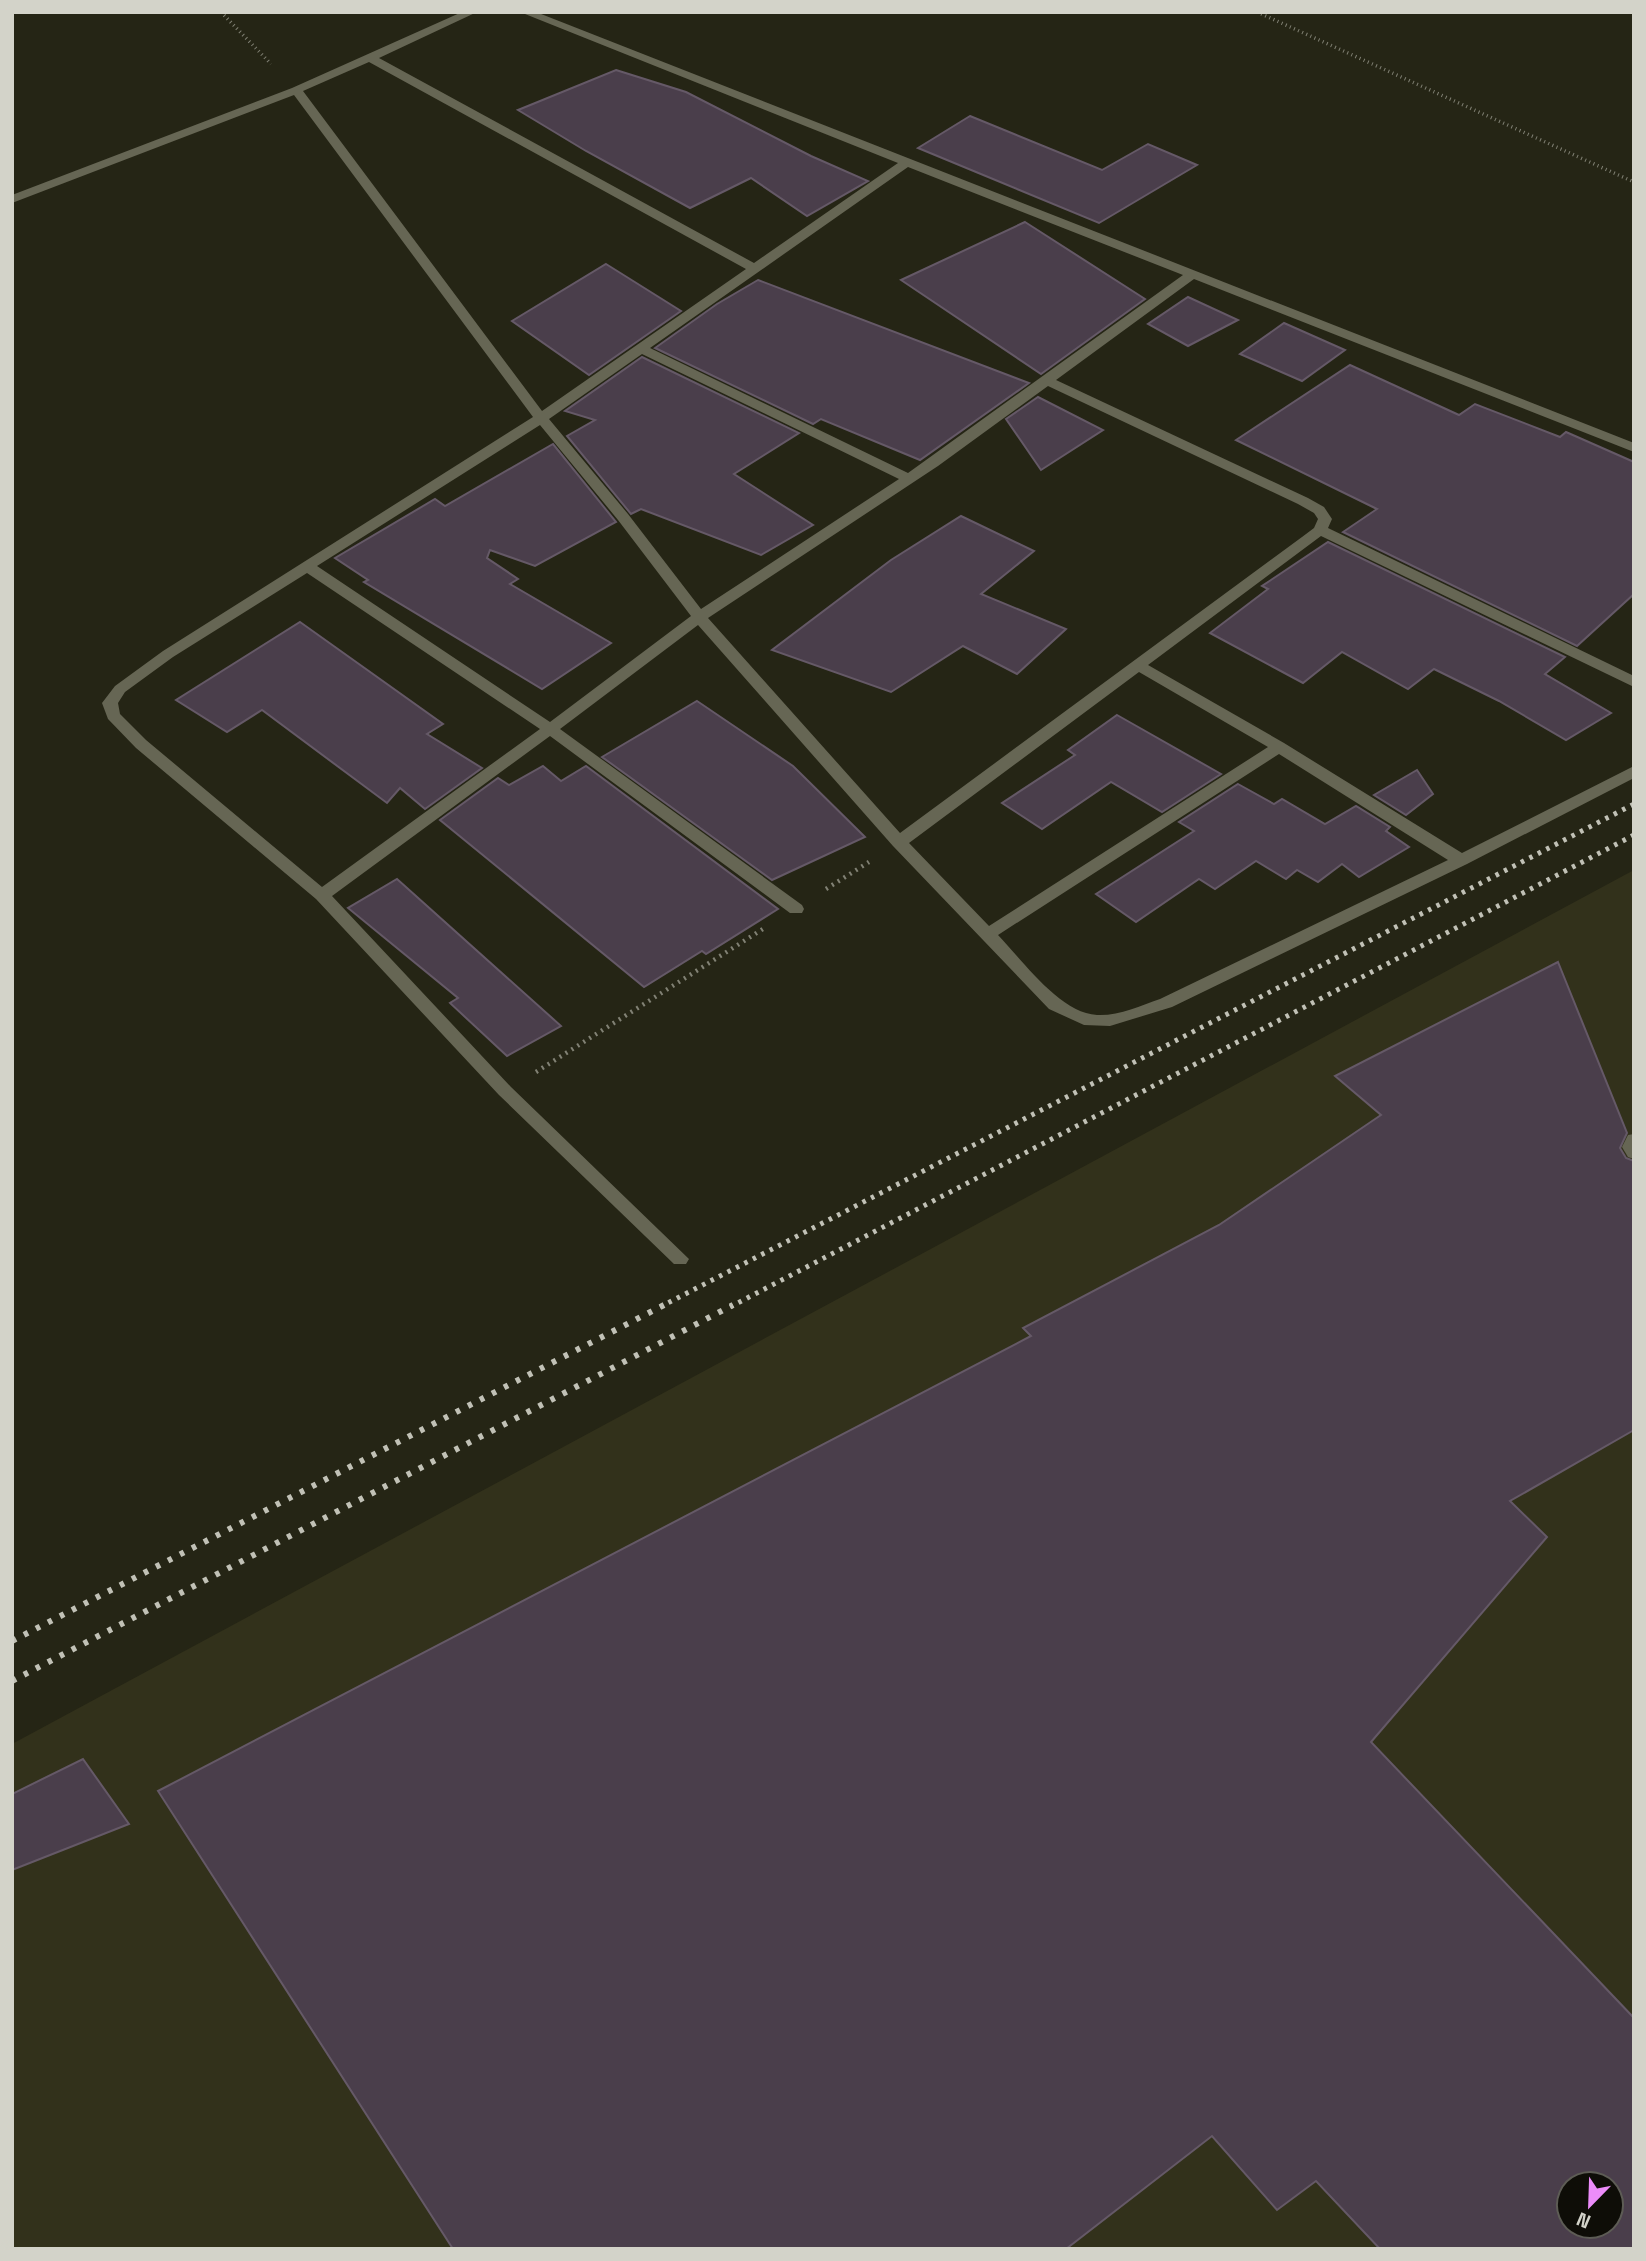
<svg xmlns="http://www.w3.org/2000/svg" width="1646" height="2261" viewBox="0 0 1646 2261" font-family="'Space Grotesk',sans-serif">
<rect width="100%" height="100%" fill="#252515"/>
<path fill="#32311b" fill-rule="evenodd" d="M 1634,870 L 1634,2249 L 12,2249 L 12,1744 ZM 1569,2184 L 1611,2184 L 1611,2226 L 1569,2226 Z"/>
<g fill="#4a3e4b" stroke="#655967" stroke-width="2" fill-rule="evenodd">
<polygon points="616,70 686,92 811,156 868,181 807,216 751,178 690,208 586,151 518,110"/>
<polygon points="970,116 1102,170 1148,144 1197,165 1099,223 918,148"/>
<polygon points="1025,222 1145,299 1041,374 901,280"/>
<polygon points="606,264 681,311 589,375 512,321"/>
<polygon points="758,280 1029,383 920,460 821,419 813,424 655,348 717,304"/>
<polygon points="1188,297 1238,320 1188,346 1148,324"/>
<polygon points="1284,323 1345,350 1302,381 1240,354"/>
<polygon points="642,357 799,433 734,474 813,525 761,555 641,509 631,514 567,436 595,420 565,411"/>
<polygon points="1350,365 1459,415 1475,404 1560,437 1566,432 1634,462 1634,594 1577,646 1343,532 1377,509 1236,440"/>
<polygon points="1038,397 1103,430 1041,470 1006,419"/>
<polygon points="553,444 616,522 535,566 490,550 487,558 518,579 510,584 611,643 542,689 364,582 368,580 335,558 435,499 445,506"/>
<polygon points="961,516 1034,551 981,594 1066,629 1017,674 963,646 891,692 772,650 891,560"/>
<polygon points="1328,542 1565,657 1545,674 1611,713 1566,740 1499,701 1434,669 1408,689 1342,652 1303,683 1210,633 1268,589 1262,586"/>
<polygon points="300,622 443,724 427,734 482,768 425,809 400,788 387,803 262,710 227,732 176,700"/>
<polygon points="697,701 793,766 865,837 772,880 602,757"/>
<polygon points="1117,715 1221,774 1162,812 1111,782 1042,829 1002,803 1075,755 1068,750"/>
<polygon points="543,766 561,781 586,766 778,909 706,954 702,951 644,987 440,820 498,778 509,785"/>
<polygon points="1417,770 1433,794 1406,815 1374,795"/>
<polygon points="1238,784 1274,804 1282,799 1325,824 1356,806 1390,827 1386,831 1409,847 1359,877 1342,864 1318,882 1297,870 1286,879 1256,861 1215,889 1199,879 1136,922 1096,894 1194,831 1179,822"/>
<polygon points="397,879 561,1026 507,1056 450,1003 458,998 348,908"/>
<path d="M 1558,962 L 1627,1133 L 1620,1148 L 1626,1158 L 1634,1161 L 1634,1430 L 1510,1501 L 1547,1537 L 1371,1742 L 1634,2018 L 1634,2249 L 1380,2249 L 1316,2181 L 1277,2210 L 1212,2136 L 1066,2249 L 453,2249 L 158,1791 L 1031,1336 L 1023,1328 L 1219,1225 L 1381,1115 L 1335,1076 ZM 1569,2184 L 1611,2184 L 1611,2226 L 1569,2226 Z"/>
<polygon points="83,1759 129,1824 12,1870 12,1794"/>
</g>
<g fill="none" stroke-linecap="round" stroke-linejoin="round">
<g stroke="#818174" stroke-width="3.5" stroke-dasharray="1 3.5" stroke-linecap="butt">
<polyline points="221,12 271,64"/>
<polyline points="1257,12 1634,182"/>
</g>
<g stroke="#818174" stroke-width="4.5" stroke-dasharray="2 5" stroke-linecap="butt">
<polyline points="826,889 869,862"/>
<polyline points="536,1072 763,929"/>
</g>
<g fill="#666654" fill-rule="evenodd">
<path d="M 462,12 L 477,12 L 379,58 L 754,263 L 898,163 L 520,12 L 536,12 L 1634,443 L 1634,452 L 1194,279 L 1056,380 L 1308,498 L 1324,507 L 1332,519 L 1328,528 L 1634,676 L 1634,687 L 1321,536 L 1148,665 L 1284,743 L 1462,853 L 1634,766 L 1634,778 L 1467,864 L 1172,1007 L 1110,1026 L 1084,1025 L 1049,1009 L 893,846 L 698,625 L 560,729 L 802,905 L 804,909 L 802,913 L 790,913 L 550,736 L 332,896 L 511,1087 L 689,1259 L 686,1264 L 674,1264 L 499,1095 L 316,899 L 136,748 L 108,719 L 102,703 L 115,686 L 163,651 L 533,417 L 294,95 L 12,203 L 12,195 L 292,88 ZM 369,62 L 746,269 L 542,411 L 303,91 ZM 908,167 L 1183,275 L 908,473 L 650,348 ZM 642,354 L 899,479 L 701,609 L 628,514 L 549,419 ZM 1048,386 L 1298,504 L 1314,513 L 1318,519 L 1314,528 L 1302,537 L 900,833 L 708,618 L 938,466 ZM 540,425 L 618,520 L 691,616 L 550,722 L 317,566 ZM 307,573 L 540,729 L 322,887 L 146,740 L 120,714 L 118,703 L 125,692 L 173,657 ZM 1139,672 L 1268,747 L 989,926 L 909,843 ZM 1279,754 L 1448,860 L 1160,999 C 1140,1006 1119,1016 1097,1015 C 1060,1013 1023,961 998,935 Z"/>
<polygon points="1634,1134 1634,1159 1628,1157 1622,1147 1628,1135"/>
</g>
<g stroke="#c1c1b6" stroke-width="5" stroke-dasharray="3.5 6" stroke-linecap="butt">
<polyline points="660,1307 1634,804"/>
<polyline points="730,1307 1634,835"/>
</g>
<g stroke="#c1c1b6" stroke-width="6" stroke-dasharray="4.5 9" stroke-linecap="butt">
<polyline points="12,1641 664,1305"/>
<polyline points="12,1681 733,1305"/>
</g>
</g>
<rect width="1646" height="2261" fill="none" stroke="#d3d3c9" stroke-width="28"/>
<g transform="translate(1590 2205) rotate(203)"><circle r="33" fill="#0e0d07" stroke="#5d5c55" stroke-width="2"/>
<path d="M0-5L12 26L0 18L-12 26Z" fill="#ec8cfa"/>
<text y="-10" font-size="19" font-weight="bold" text-anchor="middle" fill="#d3d3c9">N</text>
</g>
</svg>
